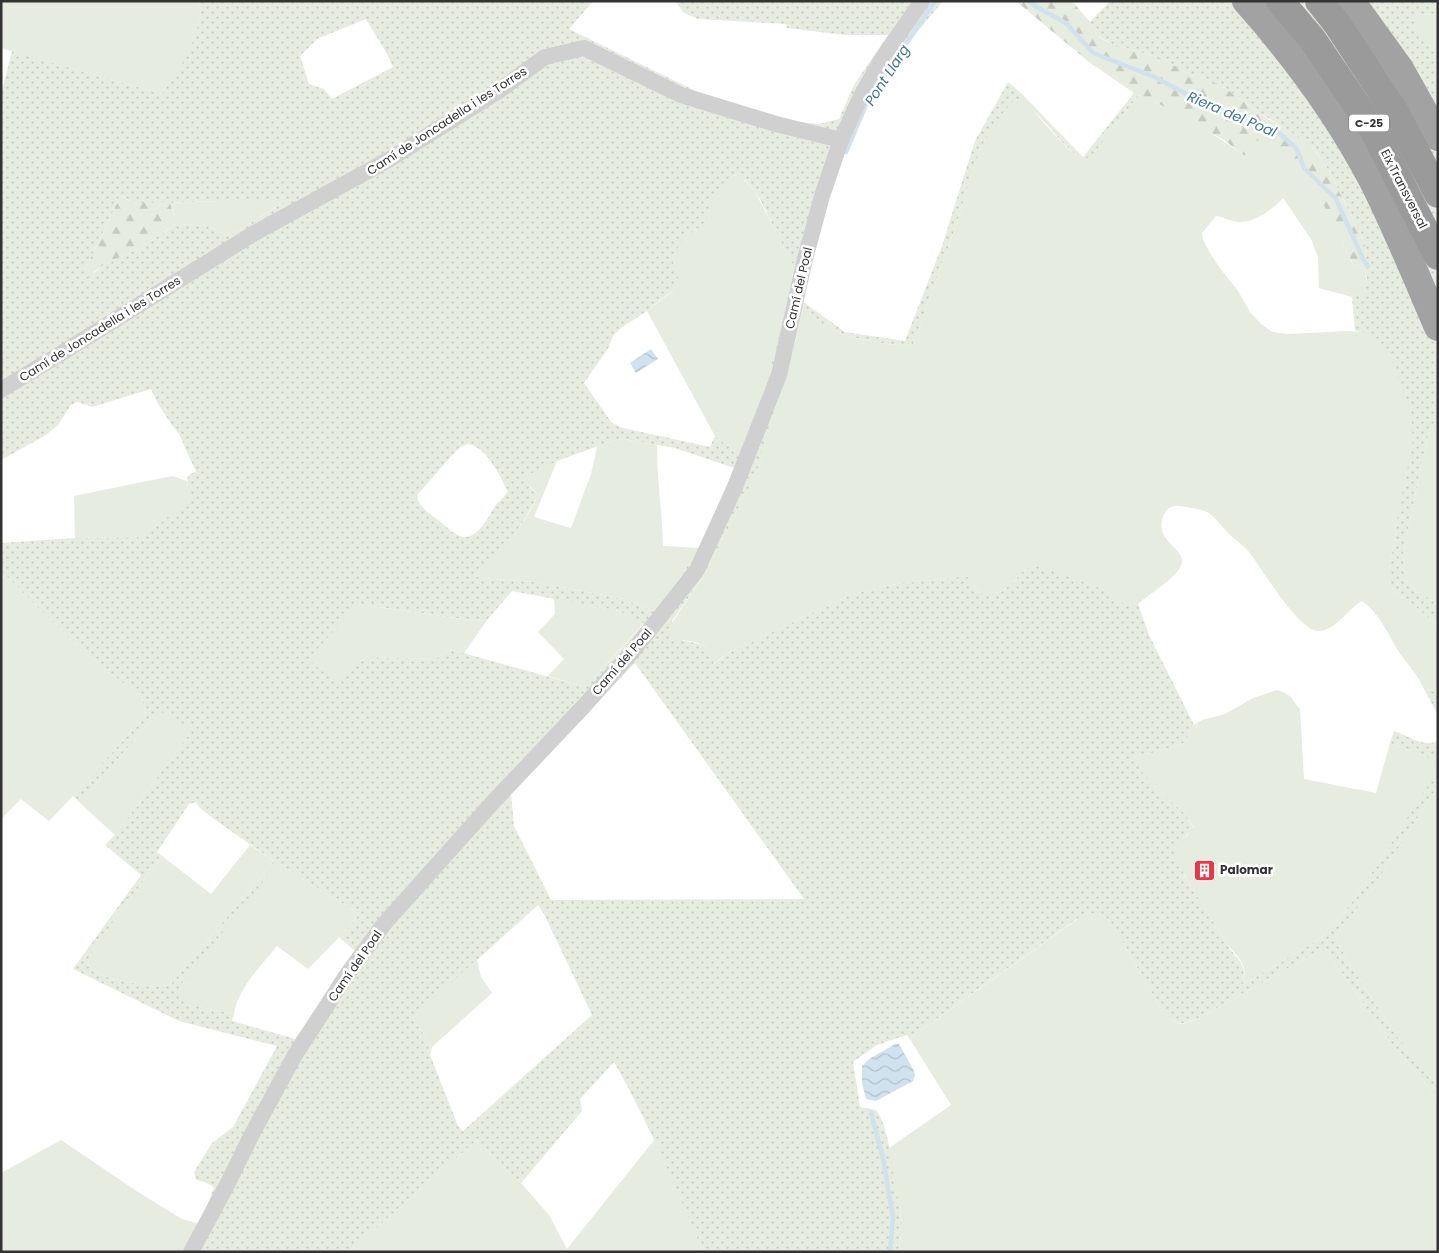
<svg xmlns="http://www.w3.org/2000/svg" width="1439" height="1253" viewBox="0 0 1439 1253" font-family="Poppins,sans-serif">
<defs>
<pattern id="grass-dots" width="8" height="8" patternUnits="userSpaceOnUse" patternTransform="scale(1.25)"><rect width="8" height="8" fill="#e6ecdf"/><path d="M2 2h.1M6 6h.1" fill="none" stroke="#c6cbc0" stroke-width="1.8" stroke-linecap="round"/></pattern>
<pattern id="forest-firs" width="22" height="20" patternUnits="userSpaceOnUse" patternTransform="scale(1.25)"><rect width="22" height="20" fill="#e6ecdf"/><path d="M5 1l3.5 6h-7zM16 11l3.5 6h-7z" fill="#c6cbc0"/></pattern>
<pattern id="water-waves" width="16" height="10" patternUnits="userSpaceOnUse" patternTransform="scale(1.25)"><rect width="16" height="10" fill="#cfe2ee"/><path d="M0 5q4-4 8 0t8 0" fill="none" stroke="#b2c2cd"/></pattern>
</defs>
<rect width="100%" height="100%" fill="#fff"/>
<g fill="url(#grass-dots)" fill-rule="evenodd">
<path d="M 198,1 L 593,1 L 569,29 L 710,98 L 798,122 L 818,124 L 839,119 L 854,85 L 888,35 L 845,35 L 787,28 L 786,24 L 698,19 L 684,13 L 675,1 L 943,1 L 905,47 L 869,101 L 846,152 L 843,156 L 835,172 L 802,301 L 845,332 L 905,341 L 942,246 L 975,141 L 1008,82 L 1022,94 L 1083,157 L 1134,93 L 1139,95 L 1093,155 L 1085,160 C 1077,157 1069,149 1063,143 C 1049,128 1035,108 1017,99 L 1009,106 L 984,142 L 972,172 L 957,223 L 913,344 L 907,346 L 878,343 L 844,335 L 822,324 L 801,307 L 796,338 L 756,474 L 703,577 L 672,621 L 675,638 C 691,645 712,639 714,664 L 728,653 L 852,594 L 896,584 L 967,576 L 977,590 L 986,595 L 1002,591 L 1013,583 L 1022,572 L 1031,566 L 1042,566 L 1103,589 L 1119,602 L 1138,604 L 1149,635 L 1194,725 L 1185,742 L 1182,744 L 1152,753 L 1134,755 L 1154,786 L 1186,815 L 1194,829 L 1187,834 L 1184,841 L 1184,875 L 1231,950 L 1241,963 L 1244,970 L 1243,983 L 1252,979 L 1318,940 L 1344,913 L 1381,859 L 1415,805 L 1429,758 L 1390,743 L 1394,731 C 1408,735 1422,748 1438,741 L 1438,786 L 1371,891 L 1338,932 L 1336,940 L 1355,972 L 1395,1034 L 1438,1086 L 1438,1098 L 1394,1047 L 1328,953 L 1322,951 L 1308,957 L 1201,1017 C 1181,1025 1176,1028 1162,1010 L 1110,921 C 1097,911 1092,911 1077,919 L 917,1033 L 911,1041 L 907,1035 L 877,1045 L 853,1062 L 860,1107 L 876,1110 C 890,1125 898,1199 902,1222 L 902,1231 L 898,1252 L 703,1252 C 675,1187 649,1123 614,1062 L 580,1099 L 582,1111 L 521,1183 L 476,1141 L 349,1252 L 184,1252 L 200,1224 L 214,1187 L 205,1182 L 196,1180 L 194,1172 L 212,1143 L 233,1127 L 277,1046 L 179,1021 L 73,969 L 141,875 L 105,845 L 115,835 L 193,729 L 153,718 L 80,803 L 73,796 L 146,715 L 142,698 L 81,650 L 1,571 L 1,543 L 75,538 L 144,537 L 148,531 L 156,526 L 192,498 C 189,489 181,474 196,472 L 179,434 L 171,424 L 157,402 L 151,389 L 92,407 L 78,402 L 71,405 L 58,425 L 46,435 L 1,460 L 1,94 L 12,51 L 162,94 L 189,52 L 200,19 L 201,10 ZM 366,19 L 387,54 L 393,67 L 332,99 L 324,89 L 309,84 L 300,56 L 317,39 ZM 731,175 L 735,175 L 746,181 L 755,192 L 761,201 L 781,243 L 739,454 L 715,436 L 710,447 L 623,428 L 612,423 L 584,383 L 609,347 L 613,336 L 621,328 L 644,313 L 676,288 L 679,282 L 678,247 L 696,229 L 708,226 L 708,210 L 711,204 ZM 121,195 C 128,201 135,203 144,204 L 218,201 L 284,202 L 239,230 L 227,236 L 213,228 L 197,225 L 176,224 L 140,248 L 105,264 L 94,273 L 93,279 L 85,270 ZM 622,439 L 675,448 L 734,468 L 702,544 L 676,583 L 654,611 L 624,599 L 535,582 L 481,578 L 474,575 C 479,571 485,567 490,563 C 510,544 526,519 538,495 L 528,485 L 557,461 L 607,443 ZM 468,444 C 486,446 501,477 508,492 C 504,497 499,501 495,506 C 488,517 479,538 463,537 C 456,536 449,529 444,525 C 434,516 422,511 417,498 L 418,494 L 455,452 L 461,447 ZM 512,591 L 619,611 L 644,624 L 585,687 L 449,649 L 436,659 L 370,657 L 356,663 L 308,660 L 358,604 L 476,621 L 487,620 ZM 635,663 L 804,899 L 803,899 L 551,900 L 514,826 L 511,793 ZM 196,802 L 200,808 L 214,819 L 274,861 L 170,985 L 154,987 L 123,981 L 107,977 L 94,971 L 88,965 L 89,957 L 99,941 L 162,856 L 157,852 L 189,804 ZM 278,863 L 359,914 L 352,924 L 339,937 L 356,952 L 295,1039 L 232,1021 L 234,1014 L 199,1007 ZM 538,905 L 544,914 L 592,1015 L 463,1131 L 458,1126 L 430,1055 L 432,1047 L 413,1018 Z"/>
<polygon points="1110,1 1438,1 1438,14 1413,15 1416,27 1438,58 1438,433 1436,428 1430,433 1427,439 1403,554 1404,569 1408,583 1438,605 1438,626 1412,604 1395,593 1389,581 1389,570 1396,531 1397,521 1363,332 1355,331 1352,297 1364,293 1367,278 1362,264 1365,262 1366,248 1358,227 1352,217 1330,173 1318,154 1313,149 1289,131 1257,111 1224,87 1188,73 1160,58 1112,44 1097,35 1090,22"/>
<polygon points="1438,688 1438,715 1425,691"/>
</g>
<g fill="url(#forest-firs)">
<path d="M 1016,1 L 1072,1 L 1090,22 L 1097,35 L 1099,37 L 1112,44 L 1160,58 L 1188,73 L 1221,85 L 1268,119 L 1290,131 L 1313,149 L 1320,157 L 1330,173 L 1352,217 L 1358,227 L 1366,248 L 1365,262 L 1359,266 L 1356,267 L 1353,264 C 1349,258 1346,250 1343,243 C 1324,207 1306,171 1272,147 L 1246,157 L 1224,140 L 1155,102 L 1134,93 L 1089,62 Z"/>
<path d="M 121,195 C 135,209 153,199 170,203 L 177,223 L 140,248 L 105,264 L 94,272 L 93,279 L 87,276 L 85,270 Z"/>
</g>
<g fill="#e6ecdf">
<polygon points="1,1 198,1 201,10 200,19 189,53 162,94 1,48"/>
<polygon points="1438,14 1438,58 1419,33 1412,18 1413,15"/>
<path d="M 1139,95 C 1175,110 1213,133 1245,156 C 1247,145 1249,136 1264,143 C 1308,163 1333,220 1351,262 L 1356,267 L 1362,264 C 1366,275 1369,282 1364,293 L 1352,297 L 1319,288 L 1318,257 L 1311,239 L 1283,198 C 1273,209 1255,223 1239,222 C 1231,222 1224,217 1216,216 L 1202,233 L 1203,240 L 1210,253 L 1219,267 L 1238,291 L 1250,312 L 1261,324 L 1272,332 L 1288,334 L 1347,331 L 1363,332 L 1378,342 L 1390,354 L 1411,413 L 1413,441 L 1397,521 L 1396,531 L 1389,570 L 1389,581 L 1395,593 L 1412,604 L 1438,626 L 1438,688 L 1425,691 C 1419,677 1410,667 1401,655 C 1389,637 1380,613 1362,601 C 1347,609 1337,630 1319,631 C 1299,632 1262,569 1250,553 C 1244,546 1237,541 1230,535 C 1223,528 1217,519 1209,513 C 1204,510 1197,509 1191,508 C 1184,506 1175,504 1169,508 C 1166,510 1164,514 1163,517 C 1155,540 1181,547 1182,560 C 1183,575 1148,594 1138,604 L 1119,602 L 1103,589 L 1042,567 L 1031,566 L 1022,572 L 1013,583 L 1002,591 L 986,595 L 977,590 L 967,576 L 896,584 L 852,594 L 728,653 L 713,664 C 714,650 703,643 690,641 C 685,640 679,641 674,638 C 671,635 670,630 669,627 L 703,577 L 756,474 L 796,338 L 801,307 L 822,324 L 844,335 L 878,343 L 907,346 L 913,344 L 957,223 L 972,172 L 984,142 L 1004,111 L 1011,103 L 1017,99 L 1020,99 L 1024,101 C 1040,116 1066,153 1085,160 L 1093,155 Z"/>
<path d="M 731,175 C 742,175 748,184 755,192 L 795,268 L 763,399 L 739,454 L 715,436 L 647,311 C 654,305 674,292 677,286 C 682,277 674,271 673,263 C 671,252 687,234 697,229 C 700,227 704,227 708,226 C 707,222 706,217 707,214 C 709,202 724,185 731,175 Z"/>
<polygon points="218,201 285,201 239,230 227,236 213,228 197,225 176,224 174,213 170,203"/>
<polygon points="1436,428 1438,433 1438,605 1408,583 1404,569 1403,554 1427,439 1430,433"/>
<path d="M 622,439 L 657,445 C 657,479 662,512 663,546 L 700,548 L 676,583 L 654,611 L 624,599 L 535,582 L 481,578 L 474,575 C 499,558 527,522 538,495 L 531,487 L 524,484 L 526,476 L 557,461 L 534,517 L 571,528 L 591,474 L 597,447 L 607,443 Z"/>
<polygon points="172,476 187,481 187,484 193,498 156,526 148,531 144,537 75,538 74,496"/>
<polygon points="1,571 81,650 142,698 146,715 73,796 49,821 21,799 1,819"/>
<polygon points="554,598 619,611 644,623 585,687 548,676 564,659 538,632 555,614"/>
<polygon points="357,604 476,621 487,620 464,653 449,649 436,659 370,657 356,663 338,683 308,660"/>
<path d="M 1277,690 L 1285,693 L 1291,697 L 1300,710 L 1304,779 L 1376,793 L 1390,743 L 1429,758 L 1434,761 L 1436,767 L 1431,781 L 1381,859 L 1344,913 L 1318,940 L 1252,979 L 1242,983 C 1244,978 1245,973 1244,968 C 1241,958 1232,951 1226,942 C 1208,912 1186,883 1173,851 C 1176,846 1179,845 1183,841 C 1187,836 1188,832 1194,828 L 1186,815 L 1154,786 L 1142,772 L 1134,755 L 1152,753 L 1182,744 L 1185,742 L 1194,725 L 1202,720 L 1225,714 L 1253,698 Z"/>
<polygon points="162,712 193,729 115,835 80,803 153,718"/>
<polygon points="1438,786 1438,1086 1395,1034 1355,972 1336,940 1338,932 1371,891"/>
<polygon points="250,845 274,861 170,985 154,987 123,981 107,977 94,971 88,965 89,957 99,941 162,856 211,894"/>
<path d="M 278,863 L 359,914 L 352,924 L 308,969 L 277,946 C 261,966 238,988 234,1014 L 199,1007 L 184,1001 L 180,994 L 182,983 Z"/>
<path d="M 1087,913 L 1098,913 L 1110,921 L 1162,1010 C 1177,1028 1180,1026 1201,1017 L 1308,957 L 1322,951 L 1328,953 L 1394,1047 L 1438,1098 L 1438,1252 L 898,1252 L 902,1231 L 902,1222 L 889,1148 L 951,1105 L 911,1041 L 917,1033 L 1075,921 L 1081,916 Z"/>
<polygon points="477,959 481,977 492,993 432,1047 413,1018"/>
<polygon points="655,1139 703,1252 349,1252 476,1141 521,1183 549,1215 567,1249"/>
<polygon points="61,1140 138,1192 182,1219 200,1224 184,1252 1,1252 1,1173"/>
</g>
<g fill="url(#water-waves)">
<polygon points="651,349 658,359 636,373 630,363"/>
<polygon points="895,1044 899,1044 913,1069 915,1075 913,1081 876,1101 866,1099 862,1083 862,1066 869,1059"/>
</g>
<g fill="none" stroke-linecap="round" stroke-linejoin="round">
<g stroke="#cfe2ee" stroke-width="4.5">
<polyline points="1029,1 1035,6 1067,24 1093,53 1152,76 1219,111 1278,132 1296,148 1304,168 1336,199 1363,259 1368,266"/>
<polyline points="846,152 868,100 935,1"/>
<polyline points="871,1113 883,1158 893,1217 890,1252"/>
</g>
<g stroke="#d0d0d0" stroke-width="16">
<polyline points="1,390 52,359 253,234 390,159 497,92 545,57 584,48 681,95 776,124 841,140"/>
<polyline points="191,1252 227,1185 251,1136 295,1055 346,976 384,924 494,801 584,706 632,652 697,570 735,487 779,375 805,259 822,196 841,140 861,96 882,59 922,1"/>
</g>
<g stroke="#a2a2a2" stroke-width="28">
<path d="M 1246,1 C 1295,56 1339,116 1373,181 C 1397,229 1417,278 1438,327"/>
<polyline points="1351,1 1400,69 1438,137"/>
</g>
<g stroke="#9a9a9a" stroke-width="28">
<polyline points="1280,1 1313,40 1373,129 1438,256"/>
<polyline points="1319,1 1337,24 1396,114 1438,194"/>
</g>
</g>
<defs>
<symbol id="building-square" viewBox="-11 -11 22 22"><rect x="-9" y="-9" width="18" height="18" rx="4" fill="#e63946" stroke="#fff"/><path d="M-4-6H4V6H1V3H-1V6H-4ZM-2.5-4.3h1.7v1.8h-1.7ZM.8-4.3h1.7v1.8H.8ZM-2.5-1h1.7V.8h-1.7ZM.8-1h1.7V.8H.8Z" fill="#fff"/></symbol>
</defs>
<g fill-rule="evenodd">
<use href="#building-square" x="1192" y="858" width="25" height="25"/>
</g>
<g text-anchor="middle" stroke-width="5" stroke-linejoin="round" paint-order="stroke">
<rect fill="#fff" stroke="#707070" stroke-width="1" x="1349" y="114.5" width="40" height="17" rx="4"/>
<g font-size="11" font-weight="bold" fill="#333">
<text x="1369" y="127">C-25</text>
</g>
<g font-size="12" fill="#333" stroke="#fff">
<text transform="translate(447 121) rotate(-33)" y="4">Camí de Joncadella i les Torres</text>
<text transform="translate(1404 189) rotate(63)" y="4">Eix Transversal</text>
<text transform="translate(799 288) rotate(-77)" y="4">Camí del Poal</text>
<text transform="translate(100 329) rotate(-32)" y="4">Camí de Joncadella i les Torres</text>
<text transform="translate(622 662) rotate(-49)" y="4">Camí del Poal</text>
<text transform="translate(355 966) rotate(-55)" y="4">Camí del Poal</text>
</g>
<g font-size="12" font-weight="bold" fill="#333" stroke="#fff" text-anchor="start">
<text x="1220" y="874">Palomar</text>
</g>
<g font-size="14" font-style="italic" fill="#3f7597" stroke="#fff">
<text transform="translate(887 75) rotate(-57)" y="5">Pont Llarg</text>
<text transform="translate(1232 114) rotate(23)" y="5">Riera del Poal</text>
</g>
</g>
<rect width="1439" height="1253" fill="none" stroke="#333333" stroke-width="5"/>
</svg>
